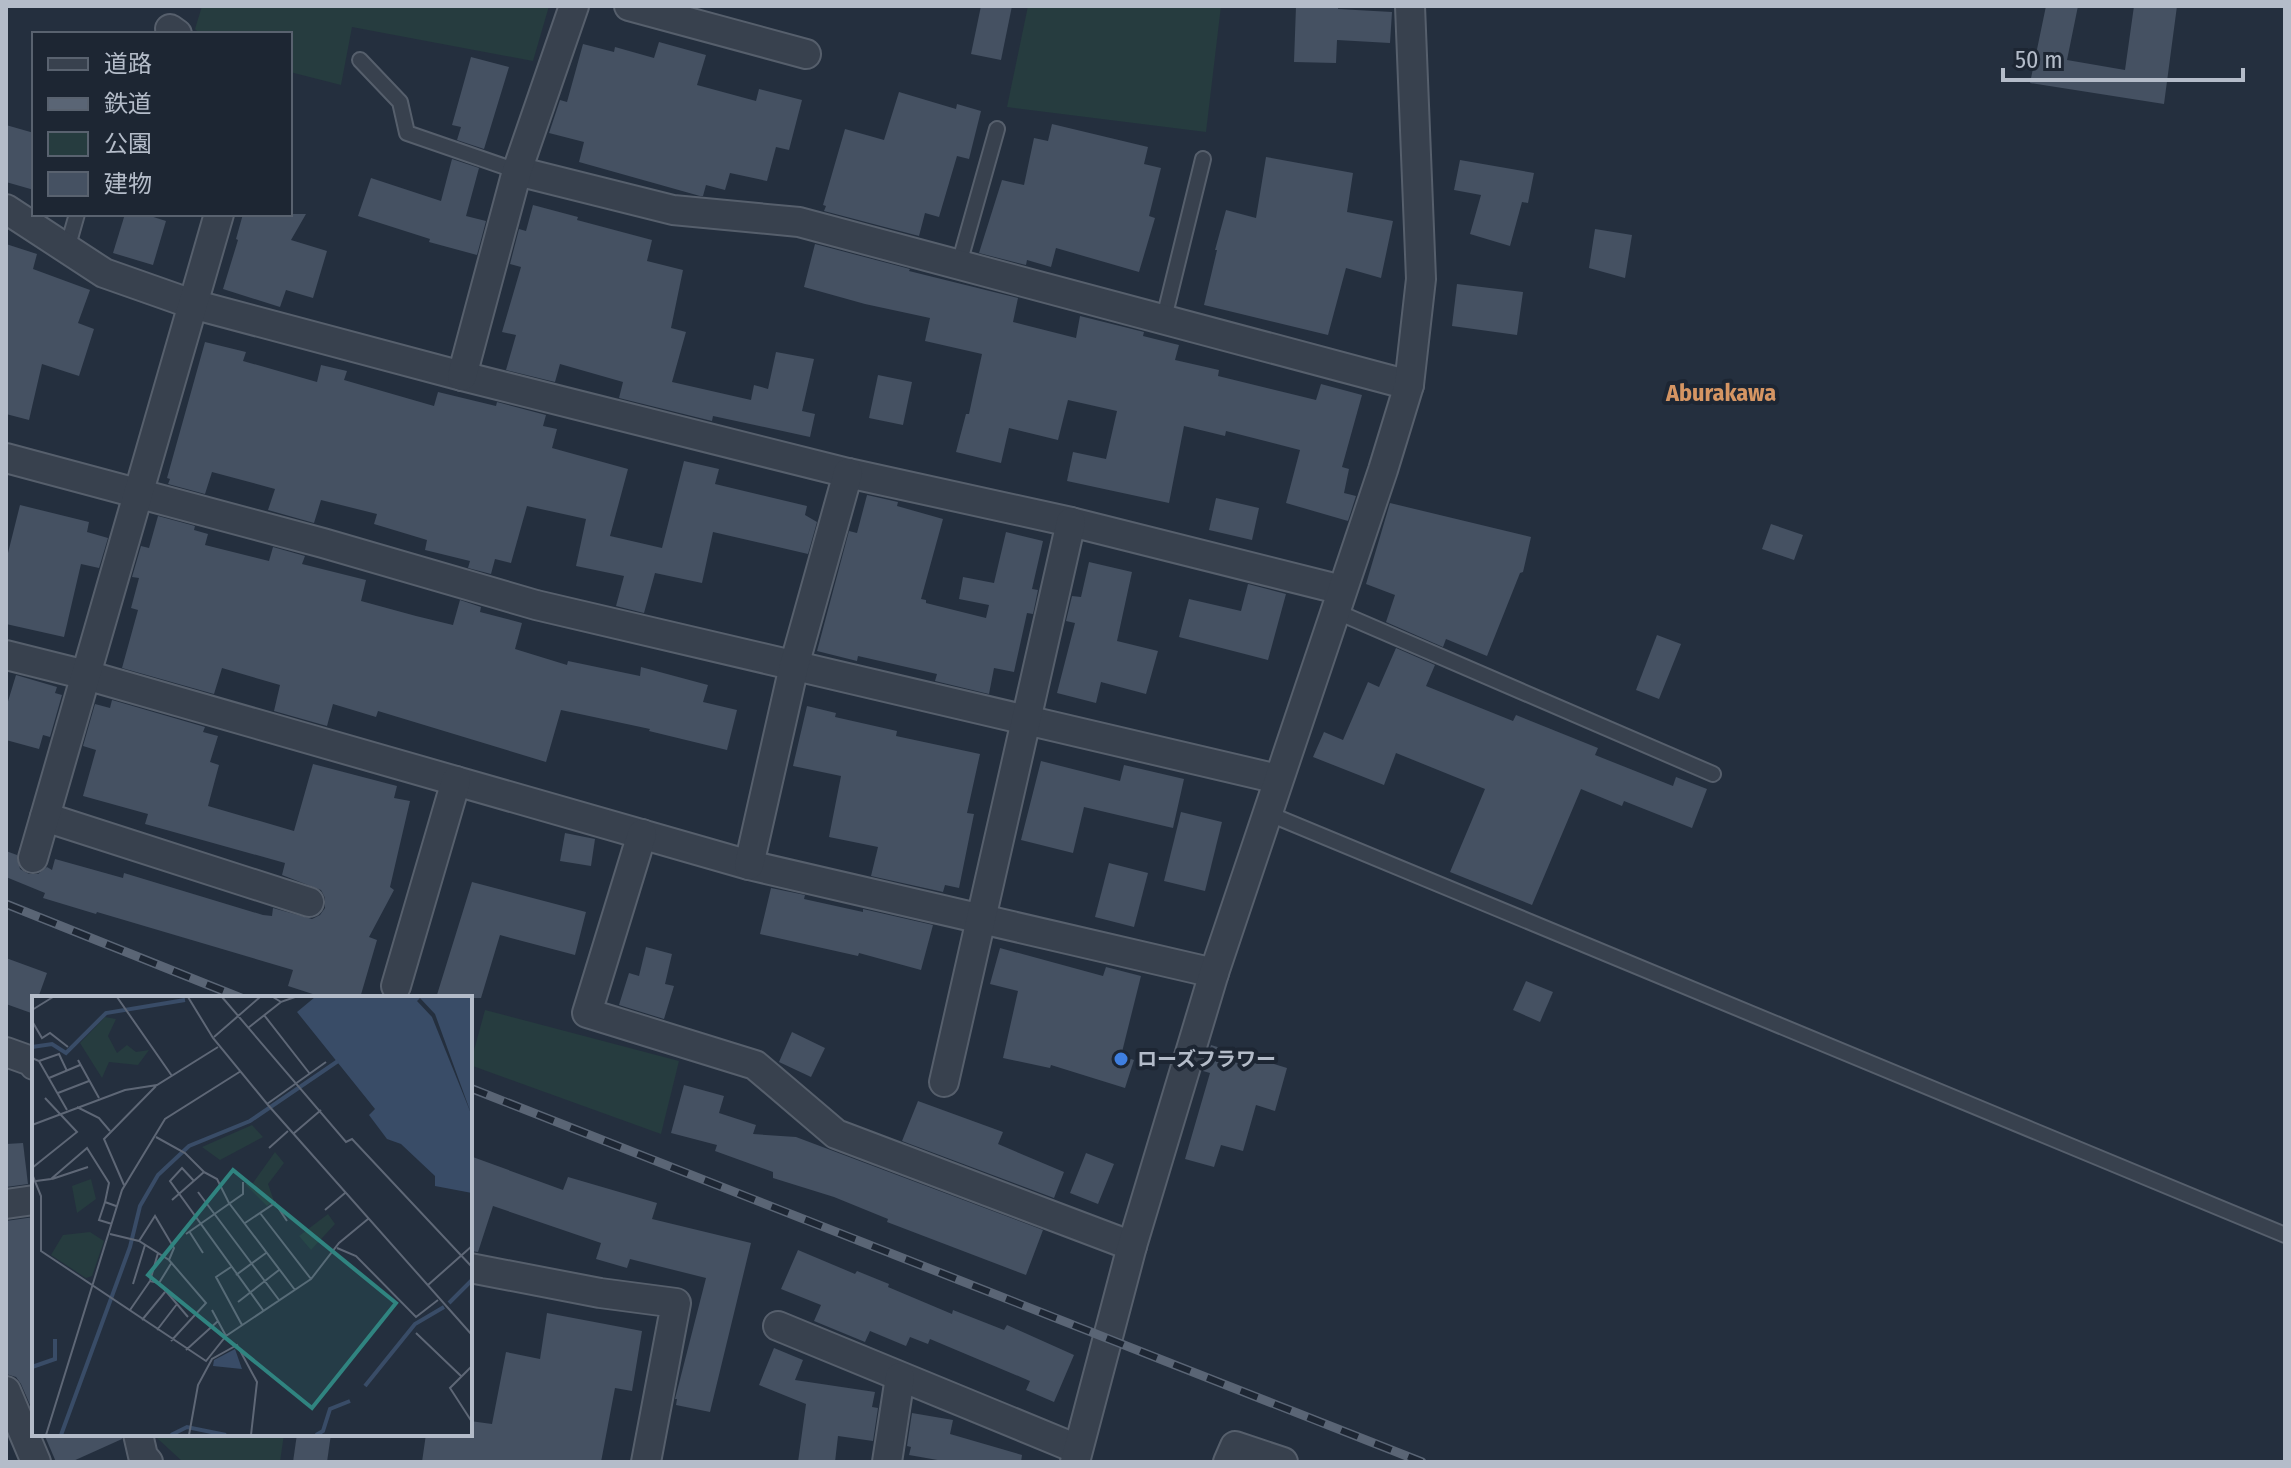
<svg xmlns="http://www.w3.org/2000/svg" width="2291" height="1468" viewBox="0 0 2291 1468" font-family="'Fira Sans Condensed','Noto Sans JP',sans-serif">
<rect width="100%" height="100%" fill="#242f3e"/>
<g fill="#263c3f">
<polygon points="202,6 549,6 533,61 352,27 341,85 290,72 290,34 200,34 195,29"/>
<polygon points="1028,6 1221,6 1206,132 1007,107"/>
<polygon points="485,1010 679,1061 661,1134 470,1065"/>
<polygon points="156,1434 284,1434 280,1462 183,1462 157,1438"/>
</g>
<g fill="#455162">
<polygon points="981,6 1012,6 1001,60 971,54"/>
<polygon points="1296,6 1338,6 1338,9 1392,12 1390,43 1337,40 1336,63 1294,62"/>
<polygon points="2046,6 2078,6 2067,60 2125,70 2134,6 2177,6 2164,104 2030,83"/>
<polygon points="659,42 706,55 697,85 756,101 759,89 802,100 789,150 776,147 767,181 730,173 725,190 706,185 703,196 700,196 579,162 584,142 549,133 560,100 567,102 583,44 614,52 615,47 654,58"/>
<polygon points="471,57 509,67 484,149 457,140 461,127 452,125"/>
<polygon points="899,92 956,109 957,104 981,111 969,159 957,156 939,217 925,213 919,236 824,211 826,206 823,205 845,129 884,140"/>
<polygon points="1052,124 1148,147 1144,164 1161,168 1149,216 1155,218 1139,272 1056,248 1051,267 1027,260 1026,265 979,253 1002,180 1024,185 1034,138 1048,141"/>
<polygon points="6,125 34,133 34,190 6,182"/>
<polygon points="1266,157 1353,173 1347,212 1393,221 1381,278 1346,268 1328,335 1204,305 1217,250 1215,250 1226,210 1256,218"/>
<polygon points="452,159 479,168 466,216 486,221 477,255 429,242 430,239 358,216 371,178 441,201"/>
<polygon points="1460,160 1534,173 1528,203 1522,202 1510,246 1470,234 1481,195 1454,190"/>
<polygon points="533,205 578,217 577,220 652,240 647,261 683,270 671,328 686,332 672,382 751,400 754,385 768,389 776,352 814,359 802,411 815,414 810,437 713,416 712,421 619,398 623,382 560,364 555,382 506,370 516,335 502,332 521,267 510,264 519,229 526,231"/>
<polygon points="125,214 144,214 166,221 153,265 113,253"/>
<polygon points="243,214 306,214 291,240 327,251 313,298 286,290 280,307 223,289 238,240 236,239"/>
<polygon points="1595,229 1632,235 1625,278 1589,268"/>
<polygon points="6,244 37,254 33,269 90,290 78,323 94,329 79,376 42,364 29,420 6,414"/>
<polygon points="815,244 910,269 909,271 1018,298 1013,322 1076,338 1080,316 1144,332 1143,336 1179,345 1175,360 1219,370 1218,376 1316,400 1321,384 1362,395 1342,467 1349,469 1344,493 1356,496 1348,521 1286,503 1300,450 1226,431 1225,436 1184,426 1169,503 1067,481 1073,452 1106,459 1117,411 1068,400 1058,440 1009,428 1001,463 956,452 966,414 969,414 982,354 925,341 930,318 865,304 804,287"/>
<polygon points="1457,284 1523,292 1517,335 1452,326"/>
<polygon points="205,342 246,352 243,361 317,382 321,365 347,371 344,380 434,406 438,392 496,406 497,402 546,415 543,426 557,429 552,448 628,469 610,536 662,548 684,461 719,469 715,484 807,506 805,515 817,522 808,554 713,532 702,583 655,573 644,613 616,606 624,576 576,566 586,519 527,506 511,563 495,559 491,574 468,568 470,561 425,550 427,540 374,524 377,514 321,500 314,523 268,510 275,489 212,472 205,494 168,484 170,479 167,478"/>
<polygon points="878,375 912,382 903,425 869,418"/>
<polygon points="867,495 898,502 897,506 943,519 921,599 926,600 926,603 986,618 989,605 959,599 963,577 994,583 1006,532 1043,541 1032,589 1038,590 1033,614 1027,613 1014,672 994,668 989,694 935,681 937,674 858,656 857,661 817,651 849,531 857,533"/>
<polygon points="1216,498 1259,508 1252,540 1209,530"/>
<polygon points="1390,503 1531,537 1523,572 1520,573 1487,656 1446,639 1443,647 1386,622 1395,595 1366,584"/>
<polygon points="20,505 89,522 87,532 108,538 99,568 81,564 64,637 6,624 6,561"/>
<polygon points="158,516 195,526 194,530 208,534 205,545 269,561 273,547 305,556 302,564 366,580 361,601 416,616 453,625 460,600 481,607 480,612 522,623 515,649 567,665 568,661 640,676 641,667 708,685 703,702 737,710 727,750 649,731 650,729 561,710 546,762 378,711 376,717 333,704 327,726 274,711 280,685 222,668 214,694 122,668 138,610 131,608 139,578 132,577 141,546 149,548"/>
<polygon points="1771,524 1803,535 1794,560 1762,549"/>
<polygon points="1089,562 1132,572 1117,641 1158,651 1146,694 1101,682 1096,703 1057,693 1075,623 1066,621 1072,596 1081,597"/>
<polygon points="1248,584 1286,594 1268,660 1179,637 1189,599 1241,611"/>
<polygon points="1657,635 1681,644 1659,699 1636,690"/>
<polygon points="1396,648 1435,665 1426,686 1513,721 1516,715 1598,748 1595,755 1673,786 1676,777 1707,789 1692,828 1624,801 1622,806 1581,789 1532,905 1450,872 1485,789 1396,753 1384,785 1313,757 1324,732 1343,740 1368,682 1379,687"/>
<polygon points="16,675 57,687 55,693 62,695 50,737 43,735 39,749 6,740 6,708"/>
<polygon points="112,700 205,727 203,732 218,736 210,762 219,765 208,806 294,831 313,764 397,786 394,798 410,801 390,887 394,890 369,937 377,940 360,998 325,998 288,986 293,970 97,912 96,914 43,898 45,893 6,877 6,851 17,855 20,869 29,874 38,874 47,867 52,870 55,859 123,878 124,873 263,915 272,916 273,908 312,919 320,915 325,908 325,898 321,890 282,875 285,863 145,824 148,814 83,796 96,750 83,746 95,704 110,708"/>
<polygon points="807,706 836,713 835,717 897,731 896,736 980,754 967,813 974,814 959,888 945,885 943,892 871,876 878,847 829,837 841,776 793,766"/>
<polygon points="1041,761 1120,781 1124,765 1184,779 1173,828 1084,807 1073,853 1021,840"/>
<polygon points="1181,812 1222,822 1205,891 1164,881"/>
<polygon points="565,833 595,839 591,866 560,861"/>
<polygon points="1109,863 1148,873 1134,927 1095,917"/>
<polygon points="472,882 586,912 575,955 500,935 481,998 436,998"/>
<polygon points="771,888 805,895 804,899 863,912 863,909 933,925 921,970 859,953 858,956 760,934"/>
<polygon points="646,947 672,954 665,984 674,986 664,1019 619,1005 629,973 639,976"/>
<polygon points="1000,948 1103,976 1106,967 1141,976 1121,1056 1134,1060 1125,1088 1051,1065 1050,1068 1003,1058 1018,991 990,984"/>
<polygon points="6,958 47,973 38,998 34,998 34,1014 6,1004"/>
<polygon points="1526,981 1553,992 1540,1022 1513,1010"/>
<polygon points="792,1032 825,1048 811,1077 779,1062"/>
<polygon points="1211,1045 1287,1068 1275,1111 1256,1105 1243,1151 1221,1145 1214,1167 1185,1159 1210,1073 1203,1071"/>
<polygon points="684,1085 724,1096 719,1113 756,1125 753,1134 796,1137 1043,1230 1026,1275 887,1222 888,1219 834,1197 773,1178 773,1172 715,1151 717,1145 671,1133"/>
<polygon points="918,1101 1003,1132 998,1144 1064,1172 1054,1198 902,1141"/>
<polygon points="23,1143 28,1184 6,1187 6,1144"/>
<polygon points="1086,1153 1114,1164 1098,1204 1070,1193"/>
<polygon points="470,1156 563,1190 568,1177 657,1203 652,1219 751,1243 710,1412 676,1405 677,1399 675,1399 706,1278 630,1259 627,1268 596,1259 601,1243 493,1206 478,1252 470,1251"/>
<polygon points="34,1217 34,1414 21,1384 16,1377 6,1374 6,1221"/>
<polygon points="798,1250 855,1274 857,1271 889,1284 888,1287 952,1314 953,1310 1004,1330 1007,1325 1074,1355 1054,1402 1026,1390 1030,1381 930,1339 928,1344 910,1337 906,1346 870,1331 865,1342 814,1321 821,1305 781,1289"/>
<polygon points="547,1313 642,1331 632,1391 615,1388 601,1462 422,1462 426,1434 470,1434 470,1421 492,1424 506,1352 540,1359"/>
<polygon points="774,1348 803,1360 795,1380 875,1392 872,1407 878,1408 873,1441 838,1436 835,1462 798,1462 806,1404 759,1385"/>
<polygon points="912,1413 953,1420 950,1434 1022,1455 1021,1462 949,1462 909,1455 911,1447 907,1446"/>
<polygon points="44,1434 121,1434 122,1439 71,1462 56,1462"/>
<polygon points="297,1434 331,1434 327,1462 293,1462"/>
</g>
<g fill="none" stroke-linecap="round" stroke-linejoin="round">
<defs>
<g id="lane">
<polyline points="360,60 400,102 407,133 517,171"/>
<polyline points="67,249 77,214"/>
<polyline points="959,264 997,129"/>
<polyline points="1164,318 1203,159"/>
<polyline points="1335,611 1713,774"/>
<polyline points="1267,813 2285,1235"/>
</g>
<g id="street">
<polyline points="629,6 806,54"/>
<polyline points="170,29 177,34"/>
<polyline points="517,171 673,210 799,222 1409,385"/>
<polyline points="6,209 104,273 192,304 462,376 848,473 1071,522 1342,590"/>
<polyline points="462,376 517,171 574,6"/>
<polyline points="6,458 323,543 536,605 1278,779"/>
<polyline points="6,655 86,675 749,865 1214,973"/>
<polyline points="45,817 309,902"/>
<polyline points="642,834 587,1013 755,1065 836,1134 1132,1246"/>
<polyline points="33,858 219,214"/>
<polyline points="749,865 794,666 848,473"/>
<polyline points="396,986 456,781"/>
<polyline points="6,1052 31,1061 34,1065"/>
<polyline points="944,1082 1071,522"/>
<polyline points="6,1204 34,1200"/>
<polyline points="470,1268 600,1293 676,1303 646,1462"/>
<polyline points="778,1326 1077,1449"/>
<polyline points="6,1391 36,1462"/>
<polyline points="138,1434 143,1456 148,1462"/>
<polyline points="887,1462 900,1377"/>
<polyline points="1075,1462 1132,1246 1214,973 1383,470 1409,385 1421,279 1410,6"/>
<polyline points="1228,1462 1235,1446 1283,1462"/>
</g>
</defs>
<use href="#lane" stroke="#565f6c" stroke-width="18"/>
<use href="#street" stroke="#565f6c" stroke-width="32"/>
<use href="#lane" stroke="#38414e" stroke-width="14"/>
<use href="#street" stroke="#38414e" stroke-width="28"/>
<defs>
<g id="rail">
<polyline points="6,904 241,998"/>
<polyline points="470,1088 1422,1462"/>
</g>
</defs>
<use href="#rail" stroke="#5a6575" stroke-width="9"/>
<use href="#rail" stroke="#1d2633" stroke-width="6" stroke-dasharray="18" stroke-linecap="butt"/>
</g>
<circle fill="#3f7fe0" stroke="#1d2633" stroke-width="3" cx="1121" cy="1059" r="8"/>
<g text-anchor="middle" stroke-width="8" stroke-linejoin="round" paint-order="stroke">
<g font-size="20" font-weight="bold" fill="#b4bcc9" stroke="#1d2633" text-anchor="start">
<text x="1137" y="1066">ローズフラワー</text>
</g>
<g font-size="24" font-weight="bold" fill="#d59563" stroke="#1d2633">
<text x="1721" y="401">Aburakawa</text>
</g>
</g>
<g transform="translate(32 996)">
<rect width="440" height="440" fill="#242f3e"/>
<path d="M 73,21 L 84,23 L 76,40 L 85,57 L 95,49 L 104,56 L 117,54 L 106,69 L 77,66 L 70,82 L 48,47 ZM 220,129 L 231,141 L 188,164 L 170,151 ZM 243,156 L 252,167 L 236,188 L 242,205 L 235,210 L 213,188 L 221,187 ZM 59,183 L 64,203 L 45,217 L 40,190 ZM 296,218 L 303,228 L 279,254 L 267,240 ZM 58,236 L 72,245 L 60,280 L 54,282 L 19,259 L 31,239 Z" fill="#263c3f"/>
<path d="M 283,1 L 440,1 L 440,197 L 403,190 L 403,180 L 369,148 L 355,143 L 337,119 L 343,113 L 265,16 ZM 203,353 L 210,373 L 181,370 L 182,364 Z" fill="#394c67"/>
<path d="M 388,2 L 403,18 L 440,120 L 400,21 L 385,5 Z" fill="#242f3e"/>
<path fill="none" stroke="#394c67" stroke-width="4" d="M 0,51 L 20,48 L 34,57 L 74,17 L 153,4M 417,307 L 440,284M 0,371 L 23,363 L 23,343M 333,390 L 383,328 L 412,311M 29,439 L 98,251 L 108,210 L 126,179 L 157,150 L 218,125 L 306,65M 139,439 L 155,431 L 194,439M 284,439 L 291,435 L 298,413 L 318,405"/>
<path fill="none" stroke="#5e6776" stroke-width="2" d="M 85,1 L 140,80M 156,1 L 181,42 L 236,109 L 440,339M 190,1 L 314,146 L 320,143 L 440,271M 241,1 L 249,6 L 263,1M 0,14 L 21,1M 232,19 L 278,78M 0,25 L 10,42 L 18,37 L 36,51M 216,32 L 249,6M 182,41 L 228,1M 0,62 L 7,65 L 35,114M 46,64 L 67,102M 7,65 L 27,58 L 35,75M 17,82 L 48,69M 26,97 L 57,85M 235,108 L 294,66M 45,111 L 67,122 L 78,135M 0,129 L 93,94 L 125,89 L 186,51M 261,138 L 289,114M 124,141 L 153,157 L 172,176M 237,152 L 256,135M 0,172 L 45,136 L 13,102M 0,178 L 9,200 L 9,255 L 174,365 L 194,340 L 279,283 L 307,247 L 336,223M 20,183 L 56,171M 4,185 L 19,183 L 55,152 L 77,187 L 73,206 L 84,210M 162,185 L 150,172 L 138,185 L 231,314M 92,189 L 72,143 L 124,90M 166,196 L 247,304M 140,204 L 172,176 L 185,183 L 197,207 L 263,294M 73,206 L 67,224 L 80,228M 293,214 L 313,197M 228,217 L 279,283M 213,227 L 243,207 L 255,225M 157,235 L 171,257M 78,238 L 107,245 L 137,264 L 174,307 L 139,345M 154,238 L 211,198 L 211,186M 107,245 L 123,220 L 142,252 L 137,264M 305,252 L 324,260 L 384,321 L 406,304M 199,271 L 184,281 L 210,329M 204,279 L 234,257M 118,285 L 126,257M 127,287 L 156,321M 127,287 L 140,266M 101,288 L 113,249M 396,289 L 440,250M 206,306 L 247,274M 98,314 L 118,285 L 127,287M 180,314 L 194,340M 110,324 L 133,296M 125,334 L 145,308M 384,337 L 429,380M 154,354 L 186,325M 440,370 L 418,392 L 440,426M 14,439 L 90,194 L 133,123 L 209,75M 157,439 L 166,389 L 180,363 L 205,349 L 225,386 L 219,439"/>
<path fill="#308480" fill-opacity="0.15" stroke="#308480" stroke-width="4" d="M 201,174 L 364,307 L 280,412 L 116,279 Z"/>
<rect width="440" height="440" fill="none" stroke="#b4bcc9" stroke-width="4"/>
</g>
<rect width="2291" height="1468" fill="none" stroke="#b4bcc9" stroke-width="16"/>
<rect x="32" y="32" width="260" height="184" fill="#1d2633" stroke="#59626f" stroke-width="2"/>
<rect x="48" y="58" width="40" height="12" fill="#38414e" stroke="#59626f" stroke-width="2"/>
<text x="104" y="72" font-size="24" fill="#b4bcc9">道路</text>
<rect x="48" y="98" width="40" height="12" fill="#5a6575" stroke="#59626f" stroke-width="2"/>
<text x="104" y="112" font-size="24" fill="#b4bcc9">鉄道</text>
<rect x="48" y="132" width="40" height="24" fill="#263c3f" stroke="#59626f" stroke-width="2"/>
<text x="104" y="152" font-size="24" fill="#b4bcc9">公園</text>
<rect x="48" y="172" width="40" height="24" fill="#455162" stroke="#59626f" stroke-width="2"/>
<text x="104" y="192" font-size="24" fill="#b4bcc9">建物</text>
<path d="M2003 68v12h240v-12" fill="none" stroke="#b4bcc9" stroke-width="4"/>
<text x="2015" y="68" font-size="24" fill="#b4bcc9" stroke="#1d2633" stroke-width="6" paint-order="stroke">50 m</text>
</svg>
